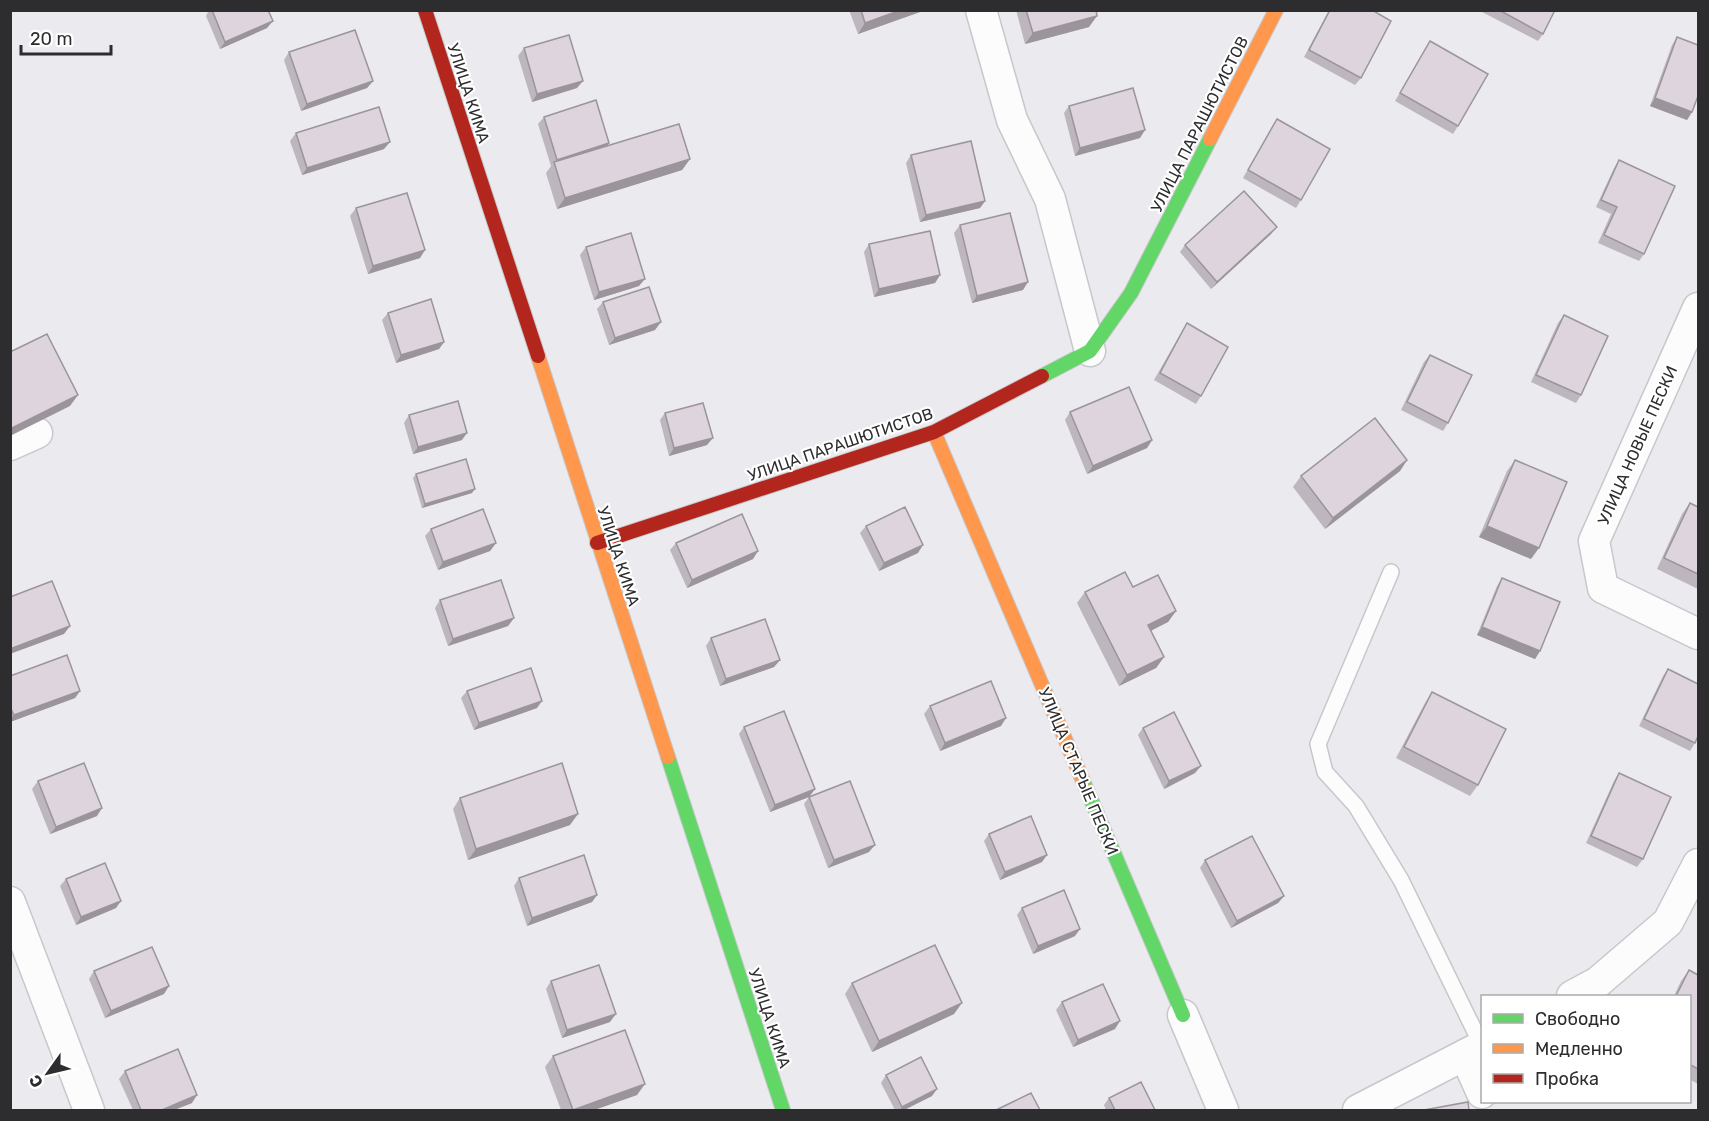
<svg xmlns="http://www.w3.org/2000/svg" width="1709" height="1121" viewBox="0 0 1709 1121" font-family="Rubik,sans-serif">
<rect width="100%" height="100%" fill="#eaeaef"/>
<g fill="none" stroke-linecap="round" stroke-linejoin="round">
<defs>
<polyline id="lane" points="1391,572 1318,744 1325,772 1356,806 1401,880 1482,1046"/>
<g id="street">
<polyline points="981,10 1012,120 1050,199 1090,351"/>
<polyline points="1698,308 1594,541 1603,588 1698,634"/>
<polyline points="10,445 37,433"/>
<polyline points="10,902 89,1110"/>
<polyline points="1572,996 1598,982 1668,922 1698,864"/>
<polyline points="1183,1015 1223,1110"/>
<polyline points="1465,1055 1482,1093"/>
<polyline points="1358,1110 1482,1046"/>
</g>
<g id="fast">
<polyline points="1042,376 1090,351 1131,293 1210,139"/>
<polyline points="668,757 783,1110"/>
<polyline points="1083,781 1183,1015"/>
</g>
<g id="slow">
<polyline points="1210,139 1276,10"/>
<polyline points="538,356 668,757"/>
<polyline points="934,432 1083,781"/>
</g>
<g id="jam">
<polyline points="425,10 538,356"/>
<polyline points="597,543 934,432 1042,376"/>
</g>
</defs>
<use href="#lane" stroke="#c7c8cb" stroke-width="18"/>
<use href="#street" stroke="#c7c8cb" stroke-width="33"/>
<use href="#fast" stroke="#c7c8cb" stroke-width="16"/>
<use href="#slow" stroke="#c7c8cb" stroke-width="16"/>
<use href="#jam" stroke="#c7c8cb" stroke-width="16"/>
<use href="#lane" stroke="#fcfcfd" stroke-width="15"/>
<use href="#street" stroke="#fcfcfd" stroke-width="30"/>
<use href="#fast" stroke="#63d668" stroke-width="14"/>
<use href="#slow" stroke="#ff974d" stroke-width="14"/>
<use href="#jam" stroke="#b3261e" stroke-width="14"/>
</g>
<g fill="#beb6bf">
<polygon points="209,10 268,10 267,28 220,49 206,16"/>
<polygon points="849,10 921,10 920,12 858,34"/>
<polygon points="1016,10 1096,10 1089,27 1025,44"/>
<polygon points="1329,10 1372,10 1361,78 1355,85 1304,57"/>
<polygon points="1483,10 1555,10 1543,34 1538,41 1482,12"/>
<polygon points="1677,37 1692,112 1687,120 1650,106 1672,45"/>
<polygon points="1430,41 1458,126 1453,134 1395,101"/>
<polygon points="524,48 577,88 532,102 518,56"/>
<polygon points="289,52 373,81 367,88 301,111 284,60"/>
<polygon points="1069,106 1140,138 1075,156 1064,113"/>
<polygon points="544,117 609,143 607,146 690,159 682,170 557,209 546,173 551,166 538,124"/>
<polygon points="1277,119 1301,200 1296,208 1243,178 1272,127"/>
<polygon points="296,133 384,149 302,175 290,141"/>
<polygon points="911,155 985,201 980,208 920,222 906,163"/>
<polygon points="1619,160 1644,254 1639,261 1598,243 1611,214 1596,207 1614,168"/>
<polygon points="356,208 420,258 368,274 350,216"/>
<polygon points="960,225 1023,290 972,303 954,233"/>
<polygon points="1271,234 1211,289 1180,252 1185,245"/>
<polygon points="869,244 940,275 935,283 874,297 864,252"/>
<polygon points="586,247 639,286 594,300 580,255"/>
<polygon points="603,302 655,330 609,345 597,309"/>
<polygon points="388,313 444,342 439,349 396,363 382,320"/>
<polygon points="1564,315 1581,395 1576,403 1531,382 1558,323"/>
<polygon points="1187,323 1201,396 1196,404 1154,380 1182,331"/>
<polygon points="1430,355 1448,423 1443,431 1401,410 1424,362"/>
<polygon points="1070,412 1152,440 1147,448 1087,474 1065,420"/>
<polygon points="665,413 707,445 669,456 660,420"/>
<polygon points="409,415 462,440 413,454 404,423"/>
<polygon points="1407,460 1400,471 1325,529 1293,487 1301,476"/>
<polygon points="1515,460 1531,559 1479,537 1507,471"/>
<polygon points="416,474 472,493 422,508 413,478"/>
<polygon points="1690,503 1698,507 1698,589 1657,569 1682,514"/>
<polygon points="866,526 918,553 879,571 860,533"/>
<polygon points="431,529 496,543 490,551 438,570 425,536"/>
<polygon points="676,543 753,559 687,588 670,550"/>
<polygon points="1502,578 1540,651 1535,659 1477,635 1497,586"/>
<polygon points="1133,587 1176,611 1168,622 1151,631 1164,657 1156,668 1119,686 1077,603 1085,592"/>
<polygon points="440,600 514,618 508,626 448,646 435,608"/>
<polygon points="711,638 780,660 774,667 720,686 706,646"/>
<polygon points="1668,669 1695,743 1690,751 1639,726 1663,676"/>
<polygon points="10,676 80,691 75,698 10,722"/>
<polygon points="467,691 537,708 474,730 461,698"/>
<polygon points="1432,692 1478,785 1470,796 1396,758 1425,703"/>
<polygon points="930,706 1001,726 940,751 924,714"/>
<polygon points="744,727 815,789 809,797 770,812 739,734"/>
<polygon points="1143,728 1195,773 1164,789 1138,735"/>
<polygon points="1619,773 1643,859 1637,867 1586,843 1614,781"/>
<polygon points="38,781 97,816 50,834 32,789"/>
<polygon points="809,797 869,852 828,868 804,804"/>
<polygon points="460,798 570,825 468,860 453,809"/>
<polygon points="989,834 1042,862 1000,880 984,841"/>
<polygon points="1205,860 1284,896 1278,903 1231,928 1200,868"/>
<polygon points="519,878 597,895 592,902 527,926 514,886"/>
<polygon points="66,879 116,908 76,925 60,886"/>
<polygon points="1022,908 1075,936 1033,954 1017,915"/>
<polygon points="1689,970 1698,975 1698,1084 1689,1079 1689,996 1674,996 1681,981"/>
<polygon points="94,971 164,994 105,1018 89,979"/>
<polygon points="551,981 610,1022 562,1038 546,989"/>
<polygon points="852,983 954,1014 872,1052 845,994"/>
<polygon points="1062,1002 1115,1029 1073,1047 1056,1010"/>
<polygon points="553,1056 637,1095 594,1110 561,1110 545,1067"/>
<polygon points="125,1071 192,1103 174,1110 133,1110 119,1079"/>
<polygon points="886,1075 932,1096 904,1110 895,1110 881,1083"/>
<polygon points="1109,1098 1155,1110 1106,1110 1104,1105"/>
</g>
<g fill="#9b949b">
<polygon points="901,10 921,10 920,12 858,34 865,23"/>
<polygon points="1097,16 1089,27 1025,44 1033,33"/>
<polygon points="273,21 267,28 220,49 225,42"/>
<polygon points="373,81 367,88 301,111 307,104"/>
<polygon points="583,81 577,88 532,102 537,94"/>
<polygon points="1655,98 1692,112 1687,120 1650,106"/>
<polygon points="1145,130 1140,138 1075,156 1080,148"/>
<polygon points="390,142 384,149 302,175 307,168"/>
<polygon points="609,143 604,151 554,163 557,160"/>
<polygon points="690,159 682,170 557,209 565,198"/>
<polygon points="985,201 980,208 920,222 926,215"/>
<polygon points="1277,227 1271,234 1211,289 1217,282"/>
<polygon points="425,250 420,258 368,274 373,266"/>
<polygon points="940,275 935,283 874,297 879,289"/>
<polygon points="645,279 639,286 594,300 599,292"/>
<polygon points="1028,282 1023,290 972,303 977,296"/>
<polygon points="661,322 655,330 609,345 615,338"/>
<polygon points="444,342 439,349 396,363 401,355"/>
<polygon points="78,395 70,406 10,436 10,429"/>
<polygon points="467,433 462,440 413,454 418,447"/>
<polygon points="713,438 707,445 669,456 674,448"/>
<polygon points="1152,440 1147,448 1087,474 1093,466"/>
<polygon points="1407,460 1400,471 1325,529 1333,518"/>
<polygon points="475,489 472,493 422,508 425,504"/>
<polygon points="1487,526 1539,548 1531,559 1479,537"/>
<polygon points="496,543 490,551 438,570 443,562"/>
<polygon points="923,545 918,553 879,571 884,563"/>
<polygon points="758,551 753,559 687,588 692,580"/>
<polygon points="1176,611 1168,622 1140,636 1148,625"/>
<polygon points="514,618 508,626 448,646 453,639"/>
<polygon points="70,626 64,634 10,654 10,649"/>
<polygon points="1482,627 1540,651 1535,659 1477,635"/>
<polygon points="1164,657 1156,668 1119,686 1127,675"/>
<polygon points="780,660 774,667 720,686 726,679"/>
<polygon points="80,691 75,698 10,722 10,719 14,715"/>
<polygon points="542,701 537,708 474,730 479,723"/>
<polygon points="1006,718 1001,726 940,751 945,743"/>
<polygon points="1201,766 1195,773 1164,789 1169,781"/>
<polygon points="815,789 809,797 770,812 775,805"/>
<polygon points="102,808 97,816 50,834 56,827"/>
<polygon points="578,814 570,825 468,860 476,849"/>
<polygon points="875,845 869,852 828,868 834,860"/>
<polygon points="1047,855 1042,862 1000,880 1005,872"/>
<polygon points="597,895 592,902 527,926 532,918"/>
<polygon points="1284,896 1278,903 1231,928 1237,921"/>
<polygon points="121,901 116,908 76,925 81,917"/>
<polygon points="1080,929 1075,936 1033,954 1038,946"/>
<polygon points="169,986 164,994 105,1018 111,1011"/>
<polygon points="962,1003 954,1014 872,1052 879,1041"/>
<polygon points="616,1014 610,1022 562,1038 567,1030"/>
<polygon points="1120,1021 1115,1029 1073,1047 1078,1040"/>
<polygon points="645,1084 637,1095 594,1110 573,1110"/>
<polygon points="937,1089 932,1096 904,1110 900,1110 902,1107"/>
<polygon points="197,1095 192,1103 174,1110 162,1110"/>
</g>
<g fill="#ddd4de" stroke="#9b949b" stroke-width="1.5">
<polygon points="212,10 268,10 273,21 225,42"/>
<polygon points="861,10 901,10 865,23"/>
<polygon points="1026,10 1096,10 1097,16 1033,33"/>
<polygon points="1330,10 1372,10 1391,21 1361,78 1309,50"/>
<polygon points="1499,10 1555,10 1543,34"/>
<polygon points="355,30 373,81 307,104 289,52"/>
<polygon points="569,35 583,81 537,94 524,48"/>
<polygon points="1677,37 1698,45 1698,96 1692,112 1655,98"/>
<polygon points="1430,41 1488,74 1458,126 1400,93"/>
<polygon points="1133,88 1145,130 1080,148 1069,106"/>
<polygon points="596,100 609,143 557,160 544,117"/>
<polygon points="379,107 390,142 307,168 296,133"/>
<polygon points="1277,119 1330,149 1301,200 1248,170"/>
<polygon points="679,124 690,159 565,198 554,162"/>
<polygon points="971,141 985,201 926,215 911,155"/>
<polygon points="1619,160 1675,186 1644,254 1604,235 1617,207 1601,200"/>
<polygon points="1244,191 1277,227 1217,282 1185,245"/>
<polygon points="407,193 425,250 373,266 356,208"/>
<polygon points="1010,213 1028,282 977,296 960,225"/>
<polygon points="930,231 940,275 879,289 869,244"/>
<polygon points="631,233 645,279 599,292 586,247"/>
<polygon points="649,287 661,322 615,338 603,302"/>
<polygon points="431,299 444,342 401,355 388,313"/>
<polygon points="1564,315 1608,336 1581,395 1536,375"/>
<polygon points="1187,323 1228,347 1201,396 1160,373"/>
<polygon points="47,334 78,395 10,429 10,352"/>
<polygon points="1430,355 1472,375 1448,423 1407,402"/>
<polygon points="1129,387 1152,440 1093,466 1070,412"/>
<polygon points="458,401 467,433 418,447 409,415"/>
<polygon points="703,403 713,438 674,448 665,413"/>
<polygon points="1375,418 1407,460 1333,518 1301,476"/>
<polygon points="466,459 475,489 425,504 416,474"/>
<polygon points="1515,460 1567,482 1539,548 1487,526"/>
<polygon points="1690,503 1698,507 1698,574 1664,558"/>
<polygon points="905,507 923,545 884,563 866,526"/>
<polygon points="483,509 496,543 443,562 431,529"/>
<polygon points="742,514 758,551 692,580 676,543"/>
<polygon points="1125,572 1133,587 1158,575 1176,611 1148,625 1164,657 1127,675 1085,592"/>
<polygon points="1502,578 1560,602 1540,651 1482,627"/>
<polygon points="501,580 514,618 453,639 440,600"/>
<polygon points="52,581 70,626 10,649 10,597"/>
<polygon points="765,619 780,660 726,679 711,638"/>
<polygon points="67,655 80,691 14,715 10,707 10,676"/>
<polygon points="531,668 542,701 479,723 467,691"/>
<polygon points="1668,669 1698,684 1698,736 1695,743 1644,719"/>
<polygon points="991,681 1006,718 945,743 930,706"/>
<polygon points="1432,692 1506,729 1478,785 1404,747"/>
<polygon points="784,711 815,789 775,805 744,727"/>
<polygon points="1174,712 1201,766 1169,781 1143,728"/>
<polygon points="84,763 102,808 56,827 38,781"/>
<polygon points="562,763 578,814 476,849 460,798"/>
<polygon points="1619,773 1671,797 1643,859 1591,836"/>
<polygon points="850,781 875,845 834,860 809,797"/>
<polygon points="1031,816 1047,855 1005,872 989,834"/>
<polygon points="1252,836 1284,896 1237,921 1205,860"/>
<polygon points="584,855 597,895 532,918 519,878"/>
<polygon points="105,863 121,901 81,917 66,879"/>
<polygon points="1064,890 1080,929 1038,946 1022,908"/>
<polygon points="935,945 962,1003 879,1041 852,983"/>
<polygon points="152,947 169,986 111,1011 94,971"/>
<polygon points="599,965 616,1014 567,1030 551,981"/>
<polygon points="1689,970 1698,975 1698,1069 1689,1064 1689,996 1676,996"/>
<polygon points="1103,984 1120,1021 1078,1040 1062,1002"/>
<polygon points="625,1030 645,1084 573,1110 553,1056"/>
<polygon points="178,1049 197,1095 162,1110 141,1110 125,1071"/>
<polygon points="921,1057 937,1089 902,1107 886,1075"/>
<polygon points="1141,1082 1155,1110 1115,1110 1109,1098"/>
<polygon points="1031,1093 1040,1110 996,1110"/>
<polygon points="1468,1102 1469,1110 1424,1110"/>
</g>
<g text-anchor="middle" stroke-width="4.5" stroke-linejoin="round" paint-order="stroke">
<g font-size="16" fill="#2d2d2f" stroke="#fff">
<text transform="translate(469 93) rotate(72)" y="6">УЛИЦА КИМА</text>
<text transform="translate(1199 124) rotate(-63)" y="6">УЛИЦА ПАРАШЮТИСТОВ</text>
<text transform="translate(840 444) rotate(-19)" y="6">УЛИЦА ПАРАШЮТИСТОВ</text>
<text transform="translate(1637 445) rotate(-66)" y="6">УЛИЦА НОВЫЕ ПЕСКИ</text>
<text transform="translate(619 556) rotate(72)" y="6">УЛИЦА КИМА</text>
<text transform="translate(1079 771) rotate(67)" y="6">УЛИЦА СТАРЫЕ ПЕСКИ</text>
<text transform="translate(770 1018) rotate(72)" y="6">УЛИЦА КИМА</text>
</g>
</g>
<rect width="1709" height="1121" fill="none" stroke="#2d2d2f" stroke-width="24"/>
<rect x="1481" y="995" width="210" height="108" fill="#ffffff" stroke="#ababac" stroke-width="1.5"/>
<rect x="1493" y="1014" width="30" height="9" fill="#63d668" stroke="#ababac" stroke-width="1.5"/>
<text x="1535" y="1025" font-size="18" fill="#2d2d2f">Свободно</text>
<rect x="1493" y="1044" width="30" height="9" fill="#ff974d" stroke="#ababac" stroke-width="1.5"/>
<text x="1535" y="1055" font-size="18" fill="#2d2d2f">Медленно</text>
<rect x="1493" y="1074" width="30" height="9" fill="#b3261e" stroke="#ababac" stroke-width="1.5"/>
<text x="1535" y="1085" font-size="18" fill="#2d2d2f">Пробка</text>
<g transform="translate(48 1073) rotate(236)" stroke="#ffffff" stroke-width="4.5" paint-order="stroke">
<path d="M0-4.5L10 22L0 15L-10 22Z" fill="#2d2d2f"/>
<text y="-9" font-size="16" font-weight="bold" text-anchor="middle" fill="#2d2d2f">С</text>
</g>
<path d="M21 45v9h90v-9" fill="none" stroke="#2d2d2f" stroke-width="3"/>
<text x="30" y="45" font-size="18" fill="#2d2d2f" stroke="#ffffff" stroke-width="4.5" paint-order="stroke">20 m</text>
</svg>
